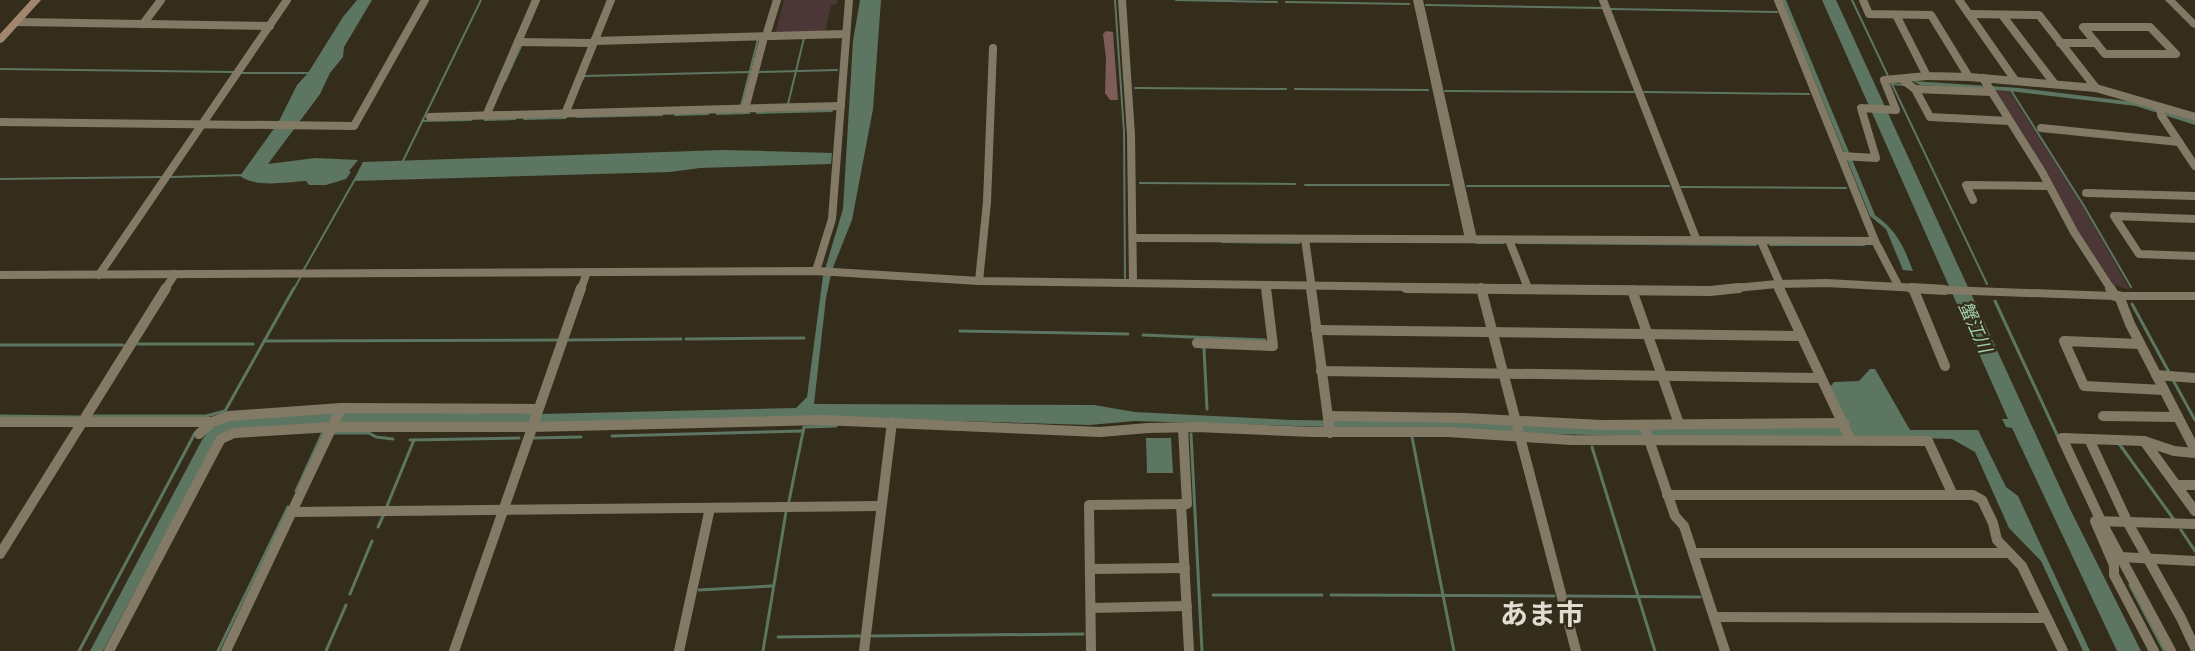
<svg xmlns="http://www.w3.org/2000/svg" width="2195" height="651" viewBox="0 0 2195 651" font-family="'Playfair Display','Noto Sans JP',serif">
<rect width="100%" height="100%" fill="#352d1b"/>
<g fill="#4a3736">
<polygon points="784,0 838,0 837,4 831,5 825,33 775,34"/>
<polygon points="1994,90 2009,91 2085,210 2130,290 2110,283 2077,232"/>
</g>
<polygon fill="#7d5c5a" points="1106,31 1113,32 1118,100 1110,100 1105,93 1106,58 1103,34"/>
<g fill="#5c7662">
<path d="M 357,0 L 372,0 L 344,47 L 343,57 L 330,73 L 320,94 L 268,164 L 315,158 L 358,160 L 349,171 L 351,172 L 346,179 L 326,185 L 309,185 L 306,181 C 286,182 256,188 240,176 L 278,123 L 297,85 L 308,73 L 343,17 Z"/>
<polygon points="860,0 881,0 873,109 852,220 832,270 826,298 814,404 1094,405 1135,412 1292,420 1848,427 1829,388 1834,382 1859,381 1870,369 1875,369 1910,430 1978,430 2006,487 2018,496 2090,651 2083,651 2041,561 2009,528 1975,452 1952,439 1855,436 1653,437 1135,421 1089,425 823,417 519,423 319,423 215,441 103,651 90,651 202,440 210,429 229,419 332,411 540,414 796,408 807,397 823,276 843,209 853,41"/>
<path d="M 1782,0 L 1786,0 L 1875,215 C 1897,231 1903,245 1913,271 L 1903,270 L 1886,229 L 1870,216 Z"/>
<polygon points="1822,0 1836,0 2070,509 2141,651 2117,651 2012,428 2006,427 2002,419 2008,419"/>
<polygon points="1913,81 2019,88 2134,102 2195,121 2195,125 2136,106 2009,91 1920,85"/>
<polygon points="724,150 832,153 831,164 700,168 670,172 353,181 363,162"/>
<polygon points="1146,438 1171,438 1173,473 1147,473"/>
</g>
<g fill="none" stroke-linecap="round" stroke-linejoin="round">
<g stroke="#5c7662" stroke-width="2">
<polyline points="1115,0 1124,132 1125,278"/>
<polyline points="1176,0 1277,2"/>
<polyline points="1852,0 1888,76"/>
<polyline points="1286,2 1409,4"/>
<polyline points="1426,5 1602,8"/>
<polyline points="1611,9 1777,12"/>
<polyline points="0,69 233,72"/>
<polyline points="759,72 837,70"/>
<polyline points="242,73 308,73"/>
<polyline points="583,79 584,76 750,72"/>
<polyline points="1890,80 1987,284"/>
<polyline points="505,81 521,46"/>
<polyline points="1892,84 1905,85"/>
<polyline points="1135,88 1286,89"/>
<polyline points="1295,89 1428,90"/>
<polyline points="2010,89 2084,206 2131,287"/>
<polyline points="1445,91 1634,92"/>
<polyline points="1644,92 1809,94"/>
<polyline points="788,104 804,38"/>
<polyline points="741,106 758,39"/>
<polyline points="757,113 832,111"/>
<polyline points="717,114 749,113"/>
<polyline points="675,115 708,114"/>
<polyline points="577,117 662,115"/>
<polyline points="524,119 565,118"/>
<polyline points="485,120 515,119"/>
<polyline points="422,121 471,120"/>
<polyline points="403,161 481,0"/>
<polyline points="171,177 244,175"/>
<polyline points="0,179 161,177"/>
<polyline points="1140,183 1295,184"/>
<polyline points="1305,185 1449,185"/>
<polyline points="1467,186 1669,186"/>
<polyline points="1681,187 1846,188"/>
<polyline points="1222,242 1299,243"/>
<polyline points="1477,243 1503,243"/>
<polyline points="1519,243 1756,245"/>
<polyline points="1770,245 1864,245"/>
<polyline points="303,271 354,181"/>
<polyline points="294,289 300,278"/>
</g>
<g stroke="#5c7662" stroke-width="3">
<polyline points="1995,301 2059,439"/>
<polyline points="2132,304 2170,374"/>
<polyline points="960,331 1128,334"/>
<polyline points="1143,335 1265,340"/>
<polyline points="686,339 804,338"/>
<polyline points="567,340 681,339"/>
<polyline points="264,341 559,340"/>
<polyline points="138,344 253,344"/>
<polyline points="0,345 123,345"/>
<polyline points="1204,348 1207,409"/>
<polyline points="2173,380 2195,420"/>
<polyline points="0,416 79,417"/>
<polyline points="92,416 206,416 225,411 294,288"/>
<polyline points="333,433 369,433 376,437 393,439"/>
<polyline points="1191,434 1202,651"/>
<polyline points="612,436 803,431"/>
<polyline points="1412,437 1454,651"/>
<polyline points="534,438 581,437"/>
<polyline points="410,440 519,438"/>
<polyline points="2120,445 2175,521"/>
<polyline points="1592,447 1655,651"/>
<polyline points="296,491 323,432"/>
<polyline points="789,501 804,427 836,426"/>
<polyline points="387,506 414,440"/>
<polyline points="378,527 384,514"/>
<polyline points="2181,530 2195,551"/>
<polyline points="2130,585 2164,650"/>
<polyline points="699,590 772,586"/>
<polyline points="350,594 372,541"/>
<polyline points="1213,595 1322,595"/>
<polyline points="1331,595 1554,596"/>
<polyline points="1568,596 1700,597"/>
<polyline points="872,636 1083,634"/>
<polyline points="778,637 860,636"/>
<polyline points="79,651 195,433"/>
<polyline points="218,651 288,507"/>
<polyline points="326,651 346,605"/>
<polyline points="763,651 786,512"/>
</g>
<g stroke="#837a66" stroke-width="8">
<polyline points="1122,0 1131,135 1133,283"/>
<polyline points="1603,0 1697,241"/>
<polyline points="1778,0 1875,241 1899,287"/>
<polyline points="1863,0 1869,14 1931,15 1969,77 2096,88 2161,107"/>
<polyline points="1959,0 2015,80"/>
<polyline points="1969,14 2039,15 2096,88"/>
<polyline points="1896,15 1927,76 1969,77"/>
<polyline points="2002,15 2054,83"/>
<polyline points="17,22 270,26"/>
<polyline points="143,24 161,0"/>
<polygon points="2083,27 2150,27 2176,54 2105,54"/>
<polyline points="766,36 777,0"/>
<polyline points="594,41 846,34"/>
<polyline points="518,42 593,43"/>
<polyline points="2060,43 2096,43"/>
<polyline points="1983,78 2042,172 2074,232 2111,289"/>
<polyline points="1903,80 1915,89 1930,117 2009,121"/>
<polyline points="1915,89 1992,92"/>
<polyline points="745,109 764,37"/>
<polyline points="565,114 611,0"/>
<polyline points="486,116 536,0"/>
<polyline points="430,117 841,106"/>
<polyline points="2195,117 2161,107 2161,115 2195,166"/>
<polyline points="0,122 354,126 425,0"/>
<polyline points="2041,128 2179,142"/>
<polyline points="1841,156 1876,158 1861,108 1896,110 1884,80 1927,76"/>
<polyline points="2086,193 2195,196"/>
<polyline points="1973,200 1966,185 2048,186"/>
<polyline points="2195,219 2114,216 2139,254 2195,256"/>
<polyline points="1133,238 1875,241"/>
<polyline points="1305,239 1312,289"/>
<polyline points="1509,240 1528,288"/>
<polyline points="1761,241 1780,284"/>
<polyline points="816,271 832,219 849,0"/>
<polyline points="0,275 817,271 979,281 1556,289"/>
<polyline points="99,275 287,0"/>
<polyline points="979,281 987,202 993,48"/>
<polyline points="1777,284 1780,289"/>
<polyline points="1266,286 1266,289"/>
<polyline points="165,289 175,274"/>
<polyline points="581,289 587,272"/>
<polyline points="1725,289 1777,284 1827,283 1936,289"/>
</g>
<g stroke="#837a66" stroke-width="10">
<polyline points="1311,288 1330,433"/>
<polyline points="1406,288 1710,291 1739,288"/>
<polyline points="1481,288 1576,651"/>
<polyline points="1779,288 1850,439"/>
<polyline points="1911,288 1945,290"/>
<polyline points="1913,288 1945,366"/>
<polyline points="2110,288 2115,296"/>
<polyline points="1632,290 1679,424"/>
<polyline points="2119,296 2130,324 2195,450"/>
<polyline points="1316,330 1800,336"/>
<polyline points="1197,343 1273,346 1266,288"/>
<polyline points="2140,344 2064,341 2084,386 2164,390"/>
<polyline points="1321,371 1820,378"/>
<polyline points="2156,375 2195,378"/>
<polyline points="1328,416 1464,418 1602,425 1844,423"/>
<polyline points="2103,416 2178,417"/>
<polyline points="0,422 211,422"/>
<polyline points="1644,425 1675,516 1684,526 1725,651"/>
<polyline points="199,434 212,422 229,416 341,408 538,409"/>
<polyline points="2089,439 2062,438 2101,521 2171,651"/>
<polyline points="2144,441 2089,439 2128,523 2181,618 2195,648"/>
<polyline points="2195,453 2174,451 2144,441 2195,511"/>
<polyline points="2176,485 2195,485"/>
<polyline points="1667,495 1973,495 1982,500 1993,523 1997,540 2022,566 2063,651"/>
<polyline points="1181,504 1189,651"/>
<polyline points="292,512 881,506"/>
<polyline points="1693,553 2009,553"/>
<polyline points="0,554 166,288"/>
<polyline points="2120,557 2195,561"/>
<polyline points="1090,569 1185,568"/>
<polyline points="1091,608 1187,606"/>
<polyline points="1714,617 2047,618"/>
<polyline points="109,651 218,444 221,439 234,433 332,427 531,427 822,420 1100,432 1148,428 1197,427 1313,432 1448,432 1571,440 1928,441 1953,495"/>
<polyline points="226,651 341,408"/>
<polyline points="454,651 581,288"/>
<polyline points="679,651 710,508"/>
<polyline points="864,651 892,422"/>
<polyline points="1091,651 1089,505 1187,504 1183,428"/>
<polyline points="2154,651 2114,575 2114,565 2095,521 2195,524"/>
</g>
<g fill="#837a66" fill-rule="evenodd">
<polygon points="1413,0 1423,0 1477,239 1471,243 1465,239"/>
<polygon points="2165,0 2175,0 2195,20 2195,28 2192,27"/>
<polygon points="1945,286 2115,292 2195,292 2195,300 2115,300 1945,294 1939,290"/>
</g>
<polygon fill="#a1876c" fill-rule="evenodd" points="31,0 41,0 3,42 0,43 0,34"/>
</g>
<g text-anchor="middle" stroke-width="5" stroke-linejoin="round" paint-order="stroke">
<g font-size="18" font-style="italic" fill="#a1d1ab" stroke="#352d1b">
<text transform="translate(1975 327) rotate(66)" y="6">蟹江川</text>
</g>
<g font-size="28" font-weight="bold" fill="#e1dcd2" stroke="#352d1b">
<text x="1542" y="624">あま市</text>
</g>
</g>
</svg>
